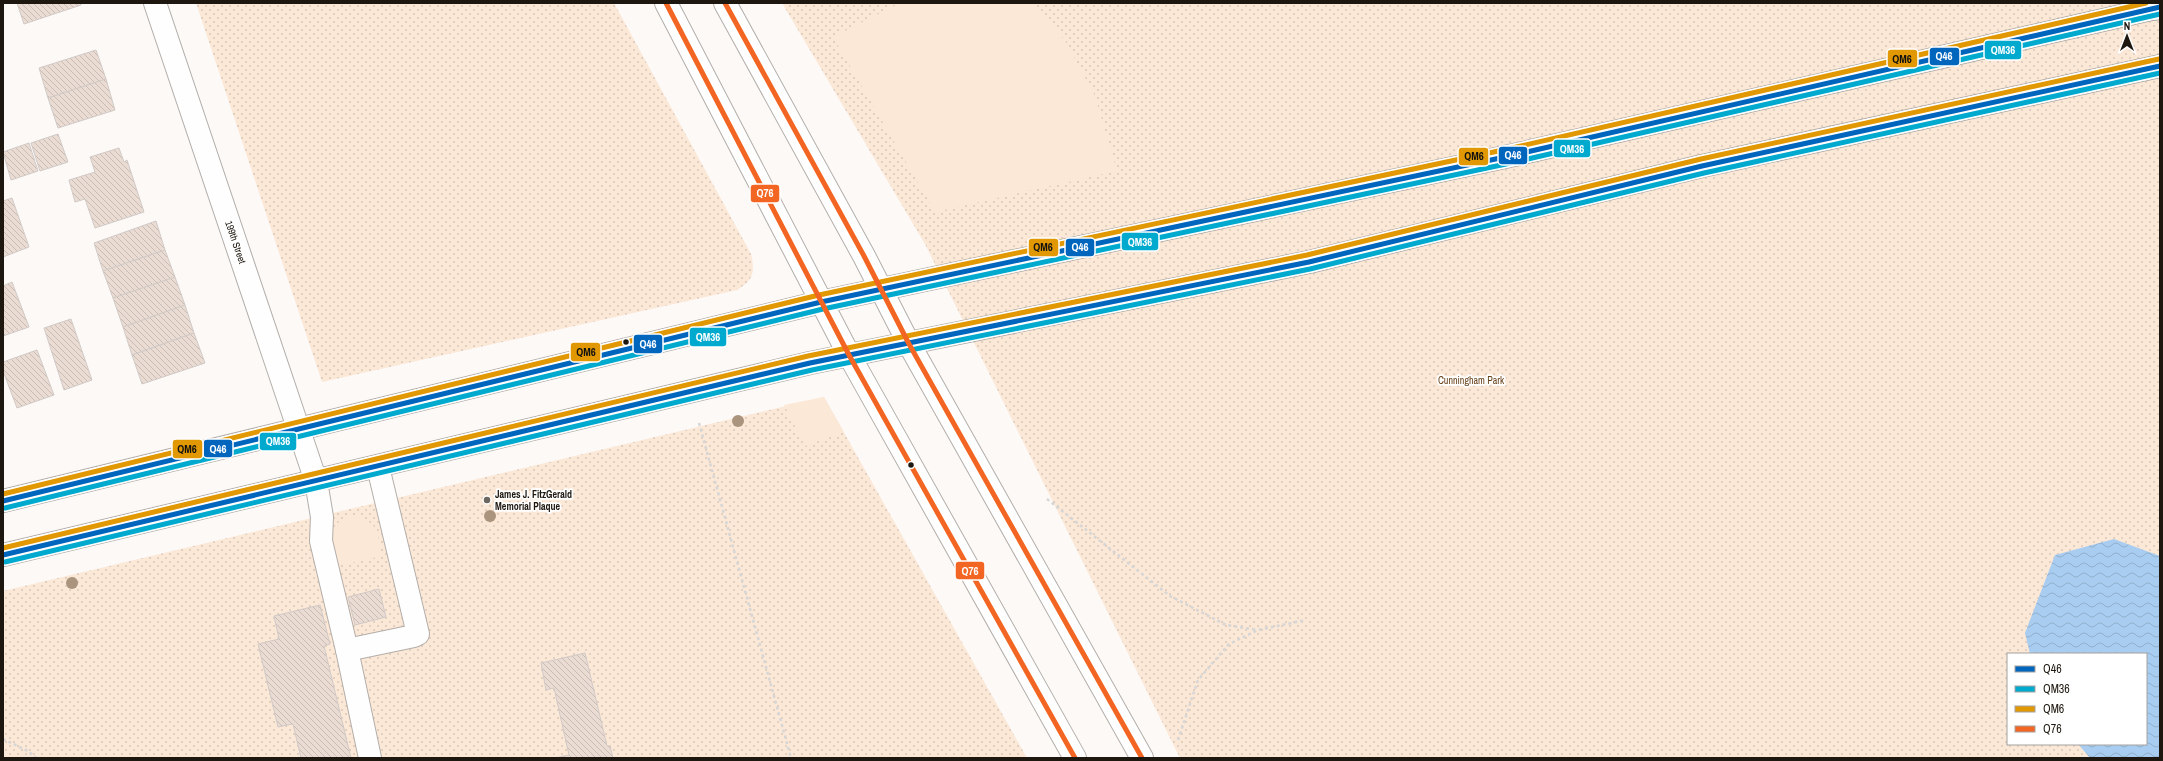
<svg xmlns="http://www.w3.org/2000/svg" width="2163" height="761" viewBox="0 0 2163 761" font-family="'Archivo Narrow',sans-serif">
<defs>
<pattern id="park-dots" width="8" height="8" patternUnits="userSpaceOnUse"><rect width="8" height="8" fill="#fce8d7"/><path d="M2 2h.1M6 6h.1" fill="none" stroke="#d8c6b7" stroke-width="1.8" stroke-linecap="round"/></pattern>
<pattern id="water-waves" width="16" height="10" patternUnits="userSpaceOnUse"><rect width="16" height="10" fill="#a9cdf1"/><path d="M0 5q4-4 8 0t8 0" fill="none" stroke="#91afcd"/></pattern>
<pattern id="building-back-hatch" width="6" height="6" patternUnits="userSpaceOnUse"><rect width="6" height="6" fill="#eadcd3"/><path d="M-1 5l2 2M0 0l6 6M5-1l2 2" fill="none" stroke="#c8bcb4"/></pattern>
</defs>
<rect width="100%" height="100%" fill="#fcf9f7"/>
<g fill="url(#park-dots)" fill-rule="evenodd">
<path d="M 196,3 L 614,3 L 751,254 C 755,272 754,280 737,290 L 322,382 Z"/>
<path d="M 782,3 L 2160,3 L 2160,758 L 1180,758 L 925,244 ZM 2008,654 L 2146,654 L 2146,744 L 2008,744 Z"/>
<polygon points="824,397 1027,758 3,758 3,591"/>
</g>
<g fill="#fce8d7">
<polygon points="900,3 1033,3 1066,42 1095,96 1117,171 935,212 833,37"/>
<polygon points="824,397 844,432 805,446 784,405"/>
<path d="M 354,516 C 380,522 377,534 382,556 L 333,567 L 331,531 L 341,519 Z"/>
</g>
<polygon fill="url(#water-waves)" points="2114,539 2160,556 2160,758 2090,758 2078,744 2146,744 2146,654 2030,654 2025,633 2055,555"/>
<g fill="url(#building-back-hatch)" stroke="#d1cac7">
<polygon points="17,3 81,3 81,5 24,24"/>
<polygon points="96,50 106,79 48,98 39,68"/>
<polygon points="106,79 115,110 58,128 48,98"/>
<polygon points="58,134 68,162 40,171 31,143"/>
<polygon points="29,143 38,171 11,180 3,152"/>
<polygon points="119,148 124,162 127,160 144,212 95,228 85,199 75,202 69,180 95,172 90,157"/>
<polygon points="12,198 29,247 3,257 3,201"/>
<polygon points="156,221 165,250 103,271 94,243"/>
<polygon points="165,250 175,277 113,298 103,271"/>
<polygon points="175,277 185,305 123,327 113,298"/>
<polygon points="12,282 29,327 3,336 3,286"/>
<polygon points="185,305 194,333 132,355 123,327"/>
<polygon points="71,319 92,380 64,390 44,328"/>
<polygon points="194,333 205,363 142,384 132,355"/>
<polygon points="37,350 54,395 17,408 3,371 3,362"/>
<polygon points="379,589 386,617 355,625 348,597"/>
<polygon points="320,605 330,644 324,646 351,758 301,758 293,724 278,727 258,644 279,639 274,616"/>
<polygon points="585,653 607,746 610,746 613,758 555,758 569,755 554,688 546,690 541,663"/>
</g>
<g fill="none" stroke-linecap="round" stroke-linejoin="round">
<defs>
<g id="minor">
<polyline points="155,3 316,481 322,517 321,541 347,650 370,758"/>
<polyline points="347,650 414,636 418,634 378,467"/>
</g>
<g id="major">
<polyline points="666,3 849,355 1075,758"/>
<polyline points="725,3 864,256 909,344 1142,758"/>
<polyline points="3,501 821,302 1505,157 2160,7"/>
<polyline points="3,555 810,363 1309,262 1702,166 2160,66"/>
</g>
<polyline id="highway" points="2155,9 2160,5"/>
</defs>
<use href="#minor" stroke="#b3aea9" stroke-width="24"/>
<use href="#major" stroke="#b3aea9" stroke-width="24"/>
<use href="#highway" stroke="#b3aea9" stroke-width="24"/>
<g stroke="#d7d6d6" stroke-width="2.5" stroke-dasharray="3 3" stroke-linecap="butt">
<polyline points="699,423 791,758"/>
<polyline points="1047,499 1170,596 1226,625 1258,630"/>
<polyline points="3,739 28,751 36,758"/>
<polyline points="1178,740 1198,680 1229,644 1258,630 1306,620"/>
</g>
<use href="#minor" stroke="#fffefe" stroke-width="22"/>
<use href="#major" stroke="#fffefe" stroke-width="22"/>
<use href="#highway" stroke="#fffefe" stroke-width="22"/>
<defs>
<g id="bus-1">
<polyline points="3,501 821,302 1505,157 2160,7"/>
<polyline points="3,555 810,363 1309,262 1702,166 2160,66"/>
</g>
<g id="bus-2">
<polyline points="5,508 823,309 1506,164 2160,14"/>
<polyline points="5,562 812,370 1310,269 1704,173 2160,73"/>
</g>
<g id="bus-3">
<polyline points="3,494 819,295 1503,150 2146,3"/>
<polyline points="3,548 808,356 1307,255 1701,159 2159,59"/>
</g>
<g id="bus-4">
<polyline points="666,3 849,355 1075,758"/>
<polyline points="725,3 864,256 909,344 1142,758"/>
</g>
</defs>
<use href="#bus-1" stroke="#fff" stroke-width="8"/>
<use href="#bus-2" stroke="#fff" stroke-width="8"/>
<use href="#bus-3" stroke="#fff" stroke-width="8"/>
<use href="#bus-4" stroke="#fff" stroke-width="8"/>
<use href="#bus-1" stroke="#0065bd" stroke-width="5"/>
<use href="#bus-2" stroke="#00a9ce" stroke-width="5"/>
<use href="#bus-3" stroke="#e19802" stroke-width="5"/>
<use href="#bus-4" stroke="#f26522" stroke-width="5"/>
</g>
<g fill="#aa947e">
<circle cx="738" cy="421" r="6"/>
<circle cx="490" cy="516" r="6"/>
<circle cx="72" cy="583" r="6"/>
</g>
<g fill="#1e170f" stroke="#fff" stroke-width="1.5">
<circle cx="626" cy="342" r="3.5"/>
<circle cx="911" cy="465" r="3.5"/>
</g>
<circle fill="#6c6660" stroke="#fff" stroke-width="1.5" cx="487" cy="500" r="4"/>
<g text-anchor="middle" stroke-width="3.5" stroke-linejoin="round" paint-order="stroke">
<g font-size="10" fill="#1e170f" stroke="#fff">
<text transform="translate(236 242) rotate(71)" y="4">199th Street</text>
</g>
<g font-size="10" fill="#67421b" stroke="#fff">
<text x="1471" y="384">Cunningham Park</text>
</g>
<g font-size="10" font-weight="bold" fill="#1e170f" stroke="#fff" text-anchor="start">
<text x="495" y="498">James J. FitzGerald<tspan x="495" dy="12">Memorial Plaque</tspan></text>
</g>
</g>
<g stroke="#fff" stroke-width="1.5">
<rect x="1984" y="40" width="38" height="20" rx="4" fill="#00a9ce"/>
<rect x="1929" y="47" width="31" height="19" rx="4" fill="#0065bd"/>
<rect x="1887" y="49" width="31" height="19" rx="4" fill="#e19802"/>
<rect x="1553" y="139" width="38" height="19" rx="4" fill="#00a9ce"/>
<rect x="1498" y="146" width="30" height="19" rx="4" fill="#0065bd"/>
<rect x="1458" y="147" width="31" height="19" rx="4" fill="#e19802"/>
<rect x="750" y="184" width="30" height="19" rx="4" fill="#f26522"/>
<rect x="1121" y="232" width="38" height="19" rx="4" fill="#00a9ce"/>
<rect x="1065" y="238" width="30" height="19" rx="4" fill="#0065bd"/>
<rect x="1028" y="238" width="31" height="19" rx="4" fill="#e19802"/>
<rect x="689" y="327" width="38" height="20" rx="4" fill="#00a9ce"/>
<rect x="633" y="334" width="30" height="20" rx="4" fill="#0065bd"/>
<rect x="570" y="342" width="31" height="20" rx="4" fill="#e19802"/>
<rect x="259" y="432" width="38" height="19" rx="4" fill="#00a9ce"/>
<rect x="203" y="439" width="30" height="19" rx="4" fill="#0065bd"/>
<rect x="172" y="439" width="31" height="20" rx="4" fill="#e19802"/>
<rect x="955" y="561" width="30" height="19" rx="4" fill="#f26522"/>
</g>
<g font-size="11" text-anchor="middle" font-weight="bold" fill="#fff">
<text x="2003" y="54">QM36</text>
<text x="1944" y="60">Q46</text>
<text x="1572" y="153">QM36</text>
<text x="1513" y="159">Q46</text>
<text x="765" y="197">Q76</text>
<text x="1140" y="246">QM36</text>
<text x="1080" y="251">Q46</text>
<text x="708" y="341">QM36</text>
<text x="648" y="348">Q46</text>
<text x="278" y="445">QM36</text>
<text x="218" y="453">Q46</text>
<text x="970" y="575">Q76</text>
</g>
<g font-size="11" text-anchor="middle" font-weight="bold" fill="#111">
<text x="1902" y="63">QM6</text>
<text x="1474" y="160">QM6</text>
<text x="1043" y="251">QM6</text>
<text x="586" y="356">QM6</text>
<text x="187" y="453">QM6</text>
</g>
<rect width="2163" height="761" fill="none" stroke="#1e170f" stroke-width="8"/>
<rect x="2007" y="653" width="140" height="92" fill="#ffffff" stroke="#a5a29f"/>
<rect x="2015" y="666" width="20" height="6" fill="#0065bd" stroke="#a5a29f"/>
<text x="2043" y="673" font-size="12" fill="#1e170f">Q46</text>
<rect x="2015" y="686" width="20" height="6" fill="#00a9ce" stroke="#a5a29f"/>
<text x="2043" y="693" font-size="12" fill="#1e170f">QM36</text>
<rect x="2015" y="706" width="20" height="6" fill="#e19802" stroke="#a5a29f"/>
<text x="2043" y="713" font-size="12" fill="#1e170f">QM6</text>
<rect x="2015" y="726" width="20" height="6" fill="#f26522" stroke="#a5a29f"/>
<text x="2043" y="733" font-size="12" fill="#1e170f">Q76</text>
<g transform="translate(2127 36)" stroke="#ffffff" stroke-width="3" paint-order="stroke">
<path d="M0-3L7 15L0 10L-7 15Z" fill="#1e170f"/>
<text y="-6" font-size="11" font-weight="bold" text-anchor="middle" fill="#1e170f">N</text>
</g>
</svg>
